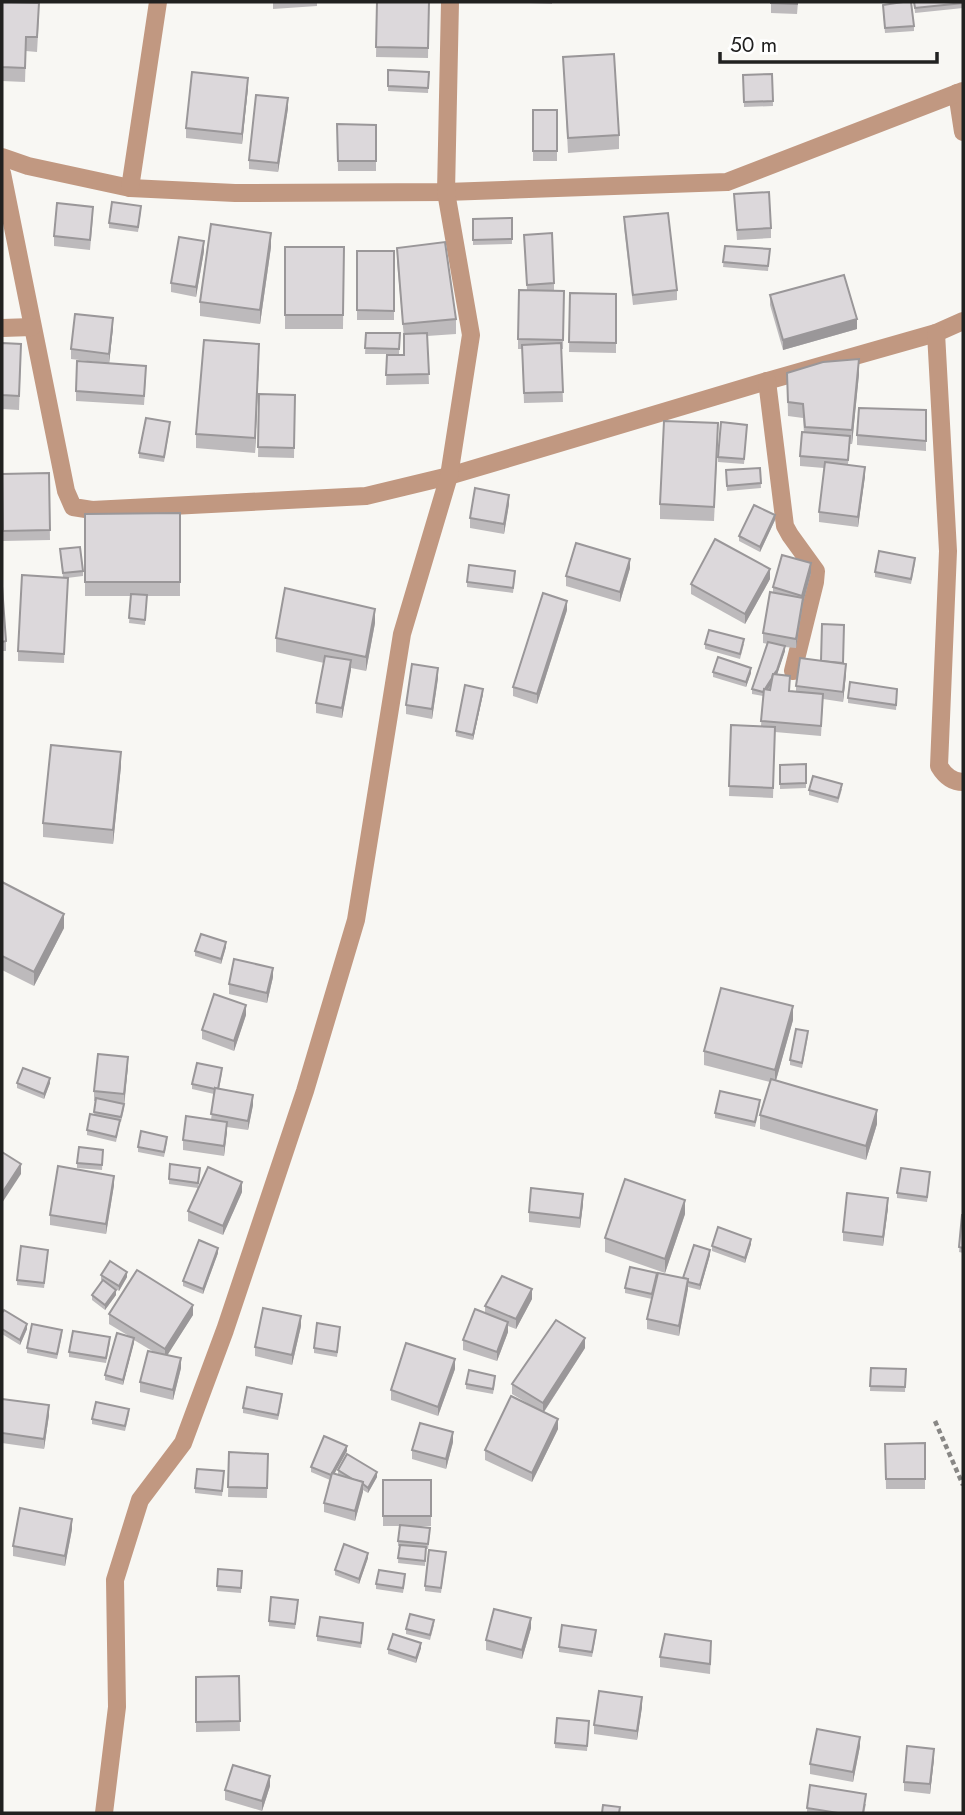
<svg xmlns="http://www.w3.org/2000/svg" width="965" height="1815" viewBox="0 0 965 1815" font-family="Jost,sans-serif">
<rect width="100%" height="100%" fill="#f8f7f3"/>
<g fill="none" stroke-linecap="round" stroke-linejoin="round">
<polyline stroke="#888785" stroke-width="4.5" stroke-dasharray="5 3.5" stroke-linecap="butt" points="935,1421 963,1485"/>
<g stroke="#c19881" stroke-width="18">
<polyline points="957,93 963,132"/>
<polyline points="2,157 28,166 130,188 235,193 446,192 727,182 963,91"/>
<polyline points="2,173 66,491 73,507 92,510 366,496 449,476 767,381 936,333 963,321"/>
<polyline points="130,188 158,2"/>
<polyline points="2,328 32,327"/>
<path d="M 936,333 L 948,551 L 939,766 C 945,776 952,782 963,782"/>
<polyline points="767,381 785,526 790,535 816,571 815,582 793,671"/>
<polyline points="104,1813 117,1707 115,1580 140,1500 183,1443 225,1330 305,1091 356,920 402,634 449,476 471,335 446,192 450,2"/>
</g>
</g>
<g fill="#bdbabc">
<polygon points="2,2 29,2 39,17 37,52 26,51 25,82 2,81"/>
<polygon points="273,2 317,2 317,6 273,9"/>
<polygon points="377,2 429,2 428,58 376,57"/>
<polygon points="506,2 552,2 552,4"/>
<polygon points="771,2 798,2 797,14 771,13"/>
<polygon points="914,2 963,2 963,8 915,13"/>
<polygon points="883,10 914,26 914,31 885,33"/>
<polygon points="563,57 619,135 619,149 568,153"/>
<polygon points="388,70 429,72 428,93 388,91"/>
<polygon points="772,74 773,106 744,107 743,75"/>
<polygon points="248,88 242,144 186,138 186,128"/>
<polygon points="288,108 278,172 249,169 249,160"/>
<rect x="533" y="110" width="24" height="51"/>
<polygon points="337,124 376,125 376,171 338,171"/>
<polygon points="734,194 771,228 771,238 737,240"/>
<polygon points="141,211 138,232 109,228 109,223"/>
<polygon points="93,217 90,250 54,246 54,236"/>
<polygon points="624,217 677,290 677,300 633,305 624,227"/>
<polygon points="512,218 512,244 473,245 473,219"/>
<polygon points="524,235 554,283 554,290 564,291 563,349 561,349 563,402 524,403 522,349 518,349 518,339 527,290"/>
<polygon points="725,246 770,249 768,271 723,267"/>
<polygon points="271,247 260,324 200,316 200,302"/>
<polygon points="285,247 344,247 343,329 285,329"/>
<polygon points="397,248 456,319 456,334 427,336 429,384 386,385 387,355 404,355 404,338 397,262"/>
<polygon points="204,251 196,297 171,292 171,283"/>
<rect x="357" y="251" width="37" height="69"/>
<polygon points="570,293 616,294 616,353 569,352"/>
<polygon points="770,295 857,329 783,350 770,305"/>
<polygon points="113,328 109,363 146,376 144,405 76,401 76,391 104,363 71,359 71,349"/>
<polygon points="366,333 400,333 399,354 365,354"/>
<polygon points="2,343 21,358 19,410 2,409"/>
<polygon points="259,359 255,453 196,448 196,434"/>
<polygon points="787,373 859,374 852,444 850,444 848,464 865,476 858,527 819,522 819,512 824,468 800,466 800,456 804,433 803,418 788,416"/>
<polygon points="259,394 295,395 294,458 258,457"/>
<polygon points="926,410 926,451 857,445 857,435"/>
<polygon points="170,427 164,462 139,458 139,453"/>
<polygon points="747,430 744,464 718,462 718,457"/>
<polygon points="718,437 714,521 660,519 660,504"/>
<polygon points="760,468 761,488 727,491 726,470"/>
<polygon points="49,473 50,540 3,541 2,502"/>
<polygon points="509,504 504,534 470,528 470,518"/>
<polygon points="180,513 180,596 147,596 145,625 129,623 131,596 85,596 85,514"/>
<polygon points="775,520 760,552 739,541 739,536"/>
<polygon points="60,554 83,571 83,576 67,578 64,663 18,661 18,651 63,577"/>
<polygon points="915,563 911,584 875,577 875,572"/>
<polygon points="630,568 620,602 566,586 566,576"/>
<polygon points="811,573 803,603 796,648 785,647 785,651 777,674 789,691 796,691 796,686 821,661 844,625 843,664 846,674 843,702 823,699 821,736 775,732 773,798 729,796 731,725 761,726 763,696 752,694 752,689 768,644 763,643 763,633 773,593 773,587"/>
<polygon points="515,576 513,593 467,587 467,582"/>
<polygon points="770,579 745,624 691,594 691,584"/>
<polygon points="2,586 6,641 6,651 2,651"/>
<polygon points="567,610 537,704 513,696 513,687"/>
<polygon points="375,623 366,671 351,668 342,718 316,713 316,703 324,663 276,652 276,638"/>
<polygon points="705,644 744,644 740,659 705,649"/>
<polygon points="713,672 751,673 746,687 713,677"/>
<polygon points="438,678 432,719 406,714 406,705"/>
<polygon points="897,689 896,710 848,703 848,698"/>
<polygon points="483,694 473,740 456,736 456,731"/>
<polygon points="806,764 806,788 780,789 780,765"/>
<polygon points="121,766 113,844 43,837 43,823"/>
<polygon points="842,789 838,803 809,795 809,790"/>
<polygon points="2,882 64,928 34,986 2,970"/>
<polygon points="226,947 221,964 195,956 195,951"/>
<polygon points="273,977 267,1003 229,994 229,984"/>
<polygon points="246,1015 234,1051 202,1039 202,1030"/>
<polygon points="793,1020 776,1080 877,1124 866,1160 760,1129 760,1115 770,1082 704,1065 704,1051"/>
<polygon points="808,1036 802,1068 790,1065 790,1060"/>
<polygon points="128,1066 124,1109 121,1122 120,1122 116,1142 87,1135 87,1130 94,1114 96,1101 94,1101 94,1091"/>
<polygon points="222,1073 219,1089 253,1105 248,1130 227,1127 224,1156 183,1150 183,1140 211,1120 214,1094 192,1089 192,1084"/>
<polygon points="17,1083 50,1083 44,1099 17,1088"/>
<polygon points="760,1105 755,1127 715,1118 715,1113"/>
<polygon points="167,1142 164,1157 138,1152 138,1147"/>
<polygon points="103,1150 102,1170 77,1168 77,1163"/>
<polygon points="200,1173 198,1188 169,1184 169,1179"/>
<polygon points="930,1177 927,1202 897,1198 897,1193"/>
<polygon points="114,1185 106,1234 50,1225 50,1215"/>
<polygon points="242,1192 223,1235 188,1221 188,1211"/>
<polygon points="583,1204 580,1228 529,1222 529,1212"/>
<polygon points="888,1208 883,1246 843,1241 843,1232"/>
<polygon points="685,1214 665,1273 605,1252 605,1238"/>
<polygon points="963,1215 963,1253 959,1252"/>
<polygon points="751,1244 745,1263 712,1251 712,1246"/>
<polygon points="218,1253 203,1294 183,1286 183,1281"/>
<polygon points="48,1255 44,1288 17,1285 17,1280"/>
<polygon points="710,1255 700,1290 688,1287 679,1336 647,1329 647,1319 652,1299 625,1293 625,1288 657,1278 683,1278"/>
<polygon points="101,1275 127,1277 119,1291 110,1285 116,1295 105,1310 92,1300 92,1295 103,1281 101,1280"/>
<polygon points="532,1299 516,1329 508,1326 508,1332 497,1361 463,1350 463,1340 485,1313 485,1306"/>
<polygon points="2,1313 27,1329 20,1345 2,1334"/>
<polygon points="109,1314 193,1315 167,1355 181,1368 173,1400 140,1392 140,1382 154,1352 134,1340 123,1385 105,1380 105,1375 129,1336 109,1324"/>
<polygon points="301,1326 292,1365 255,1356 255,1347"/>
<polygon points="340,1332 337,1357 314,1353 314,1348"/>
<polygon points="62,1335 57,1359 27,1353 27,1348"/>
<polygon points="110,1342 106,1363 69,1357 69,1352"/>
<polygon points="585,1348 544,1412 558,1429 532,1482 485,1460 485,1450 532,1406 512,1394 512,1384"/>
<polygon points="871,1368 906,1369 905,1392 870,1391"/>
<polygon points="455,1369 438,1416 391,1400 391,1390"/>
<polygon points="495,1381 493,1394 466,1389 466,1384"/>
<polygon points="2,1399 49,1415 44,1449 2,1443"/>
<polygon points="282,1399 278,1420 243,1413 243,1408"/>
<polygon points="129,1414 125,1431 92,1424 92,1419"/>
<polygon points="453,1442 446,1469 412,1459 412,1450"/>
<polygon points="925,1443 925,1489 886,1489 885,1444"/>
<polygon points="347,1451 334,1474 338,1475 338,1470 377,1477 368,1493 363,1490 355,1521 324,1512 324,1503 330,1480 311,1472 311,1467"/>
<polygon points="229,1452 268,1454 267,1498 228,1497"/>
<polygon points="224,1476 222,1496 195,1493 195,1488"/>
<polygon points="383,1480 431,1480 431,1526 413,1526 430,1533 428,1549 426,1549 425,1566 398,1563 399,1546 398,1546 398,1541 400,1526 383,1526"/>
<polygon points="72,1529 65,1566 13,1556 13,1546"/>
<polygon points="446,1557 441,1593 425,1591 425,1586"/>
<polygon points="368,1558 359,1584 335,1575 335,1570"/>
<polygon points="218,1569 242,1571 241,1593 217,1591"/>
<polygon points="405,1579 403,1593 376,1589 376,1584"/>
<polygon points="298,1605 295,1629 269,1626 269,1621"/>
<polygon points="434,1625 430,1640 406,1634 406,1629"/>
<polygon points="363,1628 361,1648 317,1641 317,1636"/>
<polygon points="531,1628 522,1659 486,1650 486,1640"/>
<polygon points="596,1635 592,1657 559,1652 559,1647"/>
<polygon points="421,1648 416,1663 388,1654 388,1649"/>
<polygon points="711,1651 710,1674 660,1667 660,1657"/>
<polygon points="239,1676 240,1731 196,1732 196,1677"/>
<polygon points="642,1707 637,1740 594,1734 594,1725"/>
<polygon points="589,1721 587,1751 555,1748 555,1743"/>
<polygon points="860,1746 853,1782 810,1774 810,1764"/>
<polygon points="934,1759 930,1794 904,1791 904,1782"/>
<polygon points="270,1786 262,1811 225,1800 225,1790"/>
<polygon points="866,1804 864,1813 807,1813 807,1808"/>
</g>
<g fill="#9a9799">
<polygon points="248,78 248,88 242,144 242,134"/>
<polygon points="288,98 288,108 278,172 278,163"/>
<polygon points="271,233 271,247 260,324 260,310"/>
<polygon points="204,241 204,251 196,297 196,287"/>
<polygon points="113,318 113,328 109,364 109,354"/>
<polygon points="857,319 857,329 783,350 783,340"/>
<polygon points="259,344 259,359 255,453 255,438"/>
<polygon points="859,359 859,374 852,444 852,430"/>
<polygon points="865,467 865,476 858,527 858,517"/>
<polygon points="509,495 509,504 504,534 504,524"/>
<polygon points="775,515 775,520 760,552 760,547"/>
<polygon points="630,559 630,568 620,602 620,592"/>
<polygon points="811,563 811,573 803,603 796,648 796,639 802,603 802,596"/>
<polygon points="770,569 770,579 745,624 745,614"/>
<polygon points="567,601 567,610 537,704 537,694"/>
<polygon points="375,609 375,623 366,671 366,657"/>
<polygon points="785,646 785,651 777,675 763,697 763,692"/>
<polygon points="351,660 351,670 342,718 342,708"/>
<polygon points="846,664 846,674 843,702 843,692"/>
<polygon points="438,668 438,678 432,719 432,709"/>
<polygon points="751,668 751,673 746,687 746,682"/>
<polygon points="483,689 483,694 473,740 473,735"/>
<polygon points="121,752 121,766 113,844 113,830"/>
<polygon points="64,914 64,928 34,986 34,972"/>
<polygon points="226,942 226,947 221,964 221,959"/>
<polygon points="273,968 273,977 267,1003 267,993"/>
<polygon points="246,1005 246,1015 234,1051 234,1041"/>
<polygon points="793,1006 793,1020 775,1084 775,1070"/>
<polygon points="128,1057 128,1066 124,1104 124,1094"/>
<polygon points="50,1078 50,1083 44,1099 44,1094"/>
<polygon points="253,1095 253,1105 248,1130 248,1121"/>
<polygon points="877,1110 877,1124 866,1160 866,1146"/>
<polygon points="227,1122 227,1132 224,1156 224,1146"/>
<polygon points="21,1164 21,1174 2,1203 2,1193"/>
<polygon points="114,1176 114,1185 106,1234 106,1224"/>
<polygon points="242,1182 242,1192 223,1235 223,1226"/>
<polygon points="583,1194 583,1204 580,1228 580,1218"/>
<polygon points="888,1198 888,1208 883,1246 883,1237"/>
<polygon points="685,1200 685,1214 665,1273 665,1259"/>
<polygon points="751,1239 751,1244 745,1263 745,1258"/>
<polygon points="218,1248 218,1253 203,1294 203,1289"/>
<polygon points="710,1250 710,1255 700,1290 700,1285"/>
<polygon points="127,1272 127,1277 119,1291 119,1286"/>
<polygon points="688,1279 688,1289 679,1336 679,1326"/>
<polygon points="532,1289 532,1299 516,1329 516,1319"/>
<polygon points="116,1290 116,1295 105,1310 105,1305"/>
<polygon points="193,1305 193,1315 165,1359 165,1349"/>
<polygon points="301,1316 301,1326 292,1365 292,1355"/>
<polygon points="508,1322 508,1332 497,1361 497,1352"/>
<polygon points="27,1324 27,1329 20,1345 20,1340"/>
<polygon points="134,1338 134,1343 123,1385 123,1380"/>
<polygon points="585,1338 585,1348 543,1413 543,1403"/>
<polygon points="181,1358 181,1368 173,1400 173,1390"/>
<polygon points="455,1359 455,1369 438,1416 438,1407"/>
<polygon points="49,1405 49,1415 44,1449 44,1439"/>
<polygon points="558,1419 558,1429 532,1482 532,1473"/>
<polygon points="453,1432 453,1442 446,1469 446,1459"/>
<polygon points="347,1446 347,1451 331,1480 331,1475"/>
<polygon points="377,1472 377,1477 368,1493 368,1488"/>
<polygon points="363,1482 363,1492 355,1521 355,1511"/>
<polygon points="72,1519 72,1529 65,1566 65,1556"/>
<polygon points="368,1553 368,1558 359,1584 359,1579"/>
<polygon points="531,1618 531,1628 522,1659 522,1650"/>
<polygon points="421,1643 421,1648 416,1663 416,1658"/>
<polygon points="642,1697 642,1707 637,1740 637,1731"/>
<polygon points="860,1737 860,1746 853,1782 853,1772"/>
<polygon points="934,1749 934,1759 930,1794 930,1784"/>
<polygon points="270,1776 270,1786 262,1811 262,1801"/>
</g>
<g fill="#dcd8db" stroke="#9a9799" stroke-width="2">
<polygon points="2,2 39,3 37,37 26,37 25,68 2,67"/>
<polygon points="377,2 429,2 428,48 376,47"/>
<polygon points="771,2 797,2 797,4 771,3"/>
<polygon points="903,2 911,2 914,26 885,28 883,5"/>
<polygon points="914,2 963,2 963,3 915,8"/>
<polygon points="614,54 619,135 568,138 563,57"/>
<polygon points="388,70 429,72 428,88 388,86"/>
<polygon points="192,72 248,78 242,134 186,128"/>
<polygon points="772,74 773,101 744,102 743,75"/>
<polygon points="256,95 288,98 278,163 249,160"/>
<rect x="533" y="110" width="24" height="41"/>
<polygon points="337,124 376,125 376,161 338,161"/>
<polygon points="769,192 771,228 737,230 734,194"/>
<polygon points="112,202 141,206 138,227 109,223"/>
<polygon points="57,203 93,207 90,240 54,236"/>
<polygon points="668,213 677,290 633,295 624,217"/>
<polygon points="512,218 512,239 473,240 473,219"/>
<polygon points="211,224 271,233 260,310 200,302"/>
<polygon points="552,233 554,283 527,285 524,235"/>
<polygon points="179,237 204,241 196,287 171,283"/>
<polygon points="445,242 456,319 403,324 397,248"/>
<polygon points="725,246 770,249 768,266 723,262"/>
<polygon points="285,247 344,247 343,315 285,315"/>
<polygon points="357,251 394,251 394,311 357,310"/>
<polygon points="844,275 857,319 783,340 770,295"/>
<polygon points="519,290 564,291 563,340 518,339"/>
<polygon points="570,293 616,294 616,343 569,342"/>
<polygon points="75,314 113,318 109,354 71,349"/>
<polygon points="366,333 400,333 399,349 365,348"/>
<polygon points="427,333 429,374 386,375 387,355 404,355 404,334"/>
<polygon points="204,340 259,344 255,438 196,434"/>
<polygon points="2,343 21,344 19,396 2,395"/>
<polygon points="561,343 563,392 524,393 522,345"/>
<polygon points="859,359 852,430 805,427 803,404 788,402 787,373 823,362"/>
<polygon points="77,361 146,366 144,396 76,391"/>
<polygon points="259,394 295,395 294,448 258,447"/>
<polygon points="859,408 926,410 926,441 857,435"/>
<polygon points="146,418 170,422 164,457 139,453"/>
<polygon points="664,421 718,423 714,507 660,504"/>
<polygon points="721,422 747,425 744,459 718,457"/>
<polygon points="802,432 850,436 848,460 800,456"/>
<polygon points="825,462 865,467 858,517 819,512"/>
<polygon points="760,468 761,483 727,486 726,470"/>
<polygon points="49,473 50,530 3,531 2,474"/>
<polygon points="475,488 509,495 504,524 470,518"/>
<polygon points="754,505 775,515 760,547 739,536"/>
<polygon points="180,513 180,582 85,582 85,514"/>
<polygon points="715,539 770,569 745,614 691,584"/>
<polygon points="576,543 630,559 620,592 566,576"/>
<polygon points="80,547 83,571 63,573 60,549"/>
<polygon points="879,551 915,558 911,579 875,572"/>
<polygon points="782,555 811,563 802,596 773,587"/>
<polygon points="469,565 515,571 513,588 467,582"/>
<polygon points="22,575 68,578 64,654 18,651"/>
<polygon points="2,586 6,641 2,642"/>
<polygon points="285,588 375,609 366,657 276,638"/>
<polygon points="770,592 803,598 796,639 763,633"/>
<polygon points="543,593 567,601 537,694 513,687"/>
<polygon points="131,594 147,595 145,620 129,618"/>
<polygon points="822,624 844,625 843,663 821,661"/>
<polygon points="709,630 744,639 740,654 705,644"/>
<polygon points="768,642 785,646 777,670 774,674 773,674 772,678 763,692 752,689"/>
<polygon points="325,656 351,660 342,708 316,703"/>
<polygon points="718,657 751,668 746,682 713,672"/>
<polygon points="800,658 846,664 843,692 796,686"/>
<polygon points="412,664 438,668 432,709 406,705"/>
<polygon points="773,674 790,676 789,691 823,694 821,726 761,721 764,689 770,690"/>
<polygon points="850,682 897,689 896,705 848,698"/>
<polygon points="465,685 483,689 473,735 456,731"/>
<polygon points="731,725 775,727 773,788 729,786"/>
<polygon points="51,745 121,752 113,830 43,823"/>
<polygon points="806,764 806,783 780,784 780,765"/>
<polygon points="813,776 842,784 838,798 809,790"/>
<polygon points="2,882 64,914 34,972 2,956"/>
<polygon points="201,934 226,942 221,959 195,951"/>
<polygon points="234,959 273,968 267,993 229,984"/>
<polygon points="721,988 793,1006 775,1070 704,1051"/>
<polygon points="214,994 246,1005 234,1041 202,1030"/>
<polygon points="796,1029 808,1031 802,1063 790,1060"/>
<polygon points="98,1054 128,1057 124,1094 94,1091"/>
<polygon points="197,1063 222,1068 218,1089 215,1088 215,1089 192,1084"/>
<polygon points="23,1068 50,1078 44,1094 17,1083"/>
<polygon points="771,1079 877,1110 866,1146 760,1115"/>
<polygon points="215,1088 253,1095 248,1121 211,1114"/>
<polygon points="720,1091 760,1100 755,1122 715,1113"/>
<polygon points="96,1098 124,1104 121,1117 94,1112"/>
<polygon points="90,1114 120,1120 116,1137 87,1130"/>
<polygon points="186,1116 227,1122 224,1146 183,1140"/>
<polygon points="141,1131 167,1137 164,1152 138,1147"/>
<polygon points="79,1147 103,1150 102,1165 77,1163"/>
<polygon points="2,1152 21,1164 2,1193"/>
<polygon points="170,1164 200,1168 198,1183 169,1179"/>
<polygon points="58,1166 114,1176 106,1224 50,1215"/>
<polygon points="208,1167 242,1182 223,1226 188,1211"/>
<polygon points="901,1168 930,1172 927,1197 897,1193"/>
<polygon points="625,1179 685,1200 665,1259 605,1238"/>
<polygon points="531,1188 583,1194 580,1218 529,1212"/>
<polygon points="847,1193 888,1198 883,1237 843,1232"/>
<polygon points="962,1215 963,1215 963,1248 959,1247"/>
<polygon points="718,1227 751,1239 745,1258 712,1246"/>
<polygon points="199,1240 218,1248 203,1289 183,1281"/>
<polygon points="694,1245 710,1250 700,1285 688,1282 688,1279 683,1278"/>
<polygon points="21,1246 48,1250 44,1283 17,1280"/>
<polygon points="110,1261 127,1272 119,1286 101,1275"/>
<polygon points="630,1267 657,1273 652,1294 625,1288"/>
<polygon points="137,1270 193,1305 165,1349 109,1314"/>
<polygon points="658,1273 688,1279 679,1326 647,1319"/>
<polygon points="502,1276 532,1289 516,1319 485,1306"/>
<polygon points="103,1280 116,1290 105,1305 92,1295"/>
<polygon points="263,1308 301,1316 292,1355 255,1347"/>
<polygon points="475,1309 508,1322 497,1352 463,1340"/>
<polygon points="4,1310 27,1324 20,1340 2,1329 2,1313"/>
<polygon points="556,1320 585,1338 543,1403 512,1384"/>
<polygon points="317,1323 340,1327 337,1352 314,1348"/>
<polygon points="32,1324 62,1330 57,1354 27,1348"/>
<polygon points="73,1331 110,1337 106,1358 69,1352"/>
<polygon points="117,1333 134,1338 123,1380 105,1375"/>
<polygon points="406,1343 455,1359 438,1407 391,1390"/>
<polygon points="148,1351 181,1358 173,1390 140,1382"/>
<polygon points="871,1368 906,1369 905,1387 870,1386"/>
<polygon points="469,1370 495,1376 493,1389 466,1384"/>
<polygon points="247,1387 282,1394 278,1415 243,1408"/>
<polygon points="511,1396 558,1419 532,1473 485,1450"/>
<polygon points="2,1399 49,1405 44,1439 2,1433"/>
<polygon points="96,1402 129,1409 125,1426 92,1419"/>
<polygon points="420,1423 453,1432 446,1459 412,1450"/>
<polygon points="324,1436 347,1446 331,1475 311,1467"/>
<polygon points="925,1443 925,1479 886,1479 885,1444"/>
<polygon points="229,1452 268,1454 267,1488 228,1487"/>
<polygon points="347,1454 377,1472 368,1488 363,1484 363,1482 354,1480 338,1470"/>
<polygon points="197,1469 224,1471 222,1491 195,1488"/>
<polygon points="332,1473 363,1482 355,1511 324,1503"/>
<rect x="383" y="1480" width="48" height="36"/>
<polygon points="20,1508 72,1519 65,1556 13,1546"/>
<polygon points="400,1525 430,1528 428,1544 398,1541"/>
<polygon points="344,1544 368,1553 359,1579 335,1570"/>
<polygon points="400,1545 426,1547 425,1561 398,1558"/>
<polygon points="429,1550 446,1552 441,1588 425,1586"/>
<polygon points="218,1569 242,1571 241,1588 217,1586"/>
<polygon points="379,1570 405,1574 403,1588 376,1584"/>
<polygon points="271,1597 298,1600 295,1624 269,1621"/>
<polygon points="494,1609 531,1618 522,1650 486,1640"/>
<polygon points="410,1614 434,1620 430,1635 406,1629"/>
<polygon points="320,1617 363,1623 361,1643 317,1636"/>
<polygon points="562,1625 596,1630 592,1652 559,1647"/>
<polygon points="393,1634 421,1643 416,1658 388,1649"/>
<polygon points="665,1634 711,1641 710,1664 660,1657"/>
<polygon points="239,1676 240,1721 196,1722 196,1677"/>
<polygon points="599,1691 642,1697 637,1731 594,1725"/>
<polygon points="557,1718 589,1721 587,1746 555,1743"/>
<polygon points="817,1729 860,1737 853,1772 810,1764"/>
<polygon points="907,1746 934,1749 930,1784 904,1782"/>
<polygon points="233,1765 270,1776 262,1801 225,1790"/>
<polygon points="810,1785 866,1794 863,1813 838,1813 807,1808"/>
<polygon points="603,1805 620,1807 619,1813 602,1813"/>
</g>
<rect width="965" height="1815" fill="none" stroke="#212120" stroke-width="7"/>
<path d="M720 52v10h217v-10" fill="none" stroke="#212120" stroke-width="3.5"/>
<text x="730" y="52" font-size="21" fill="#212120" stroke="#ffffff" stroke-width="5" paint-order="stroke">50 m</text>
</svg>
